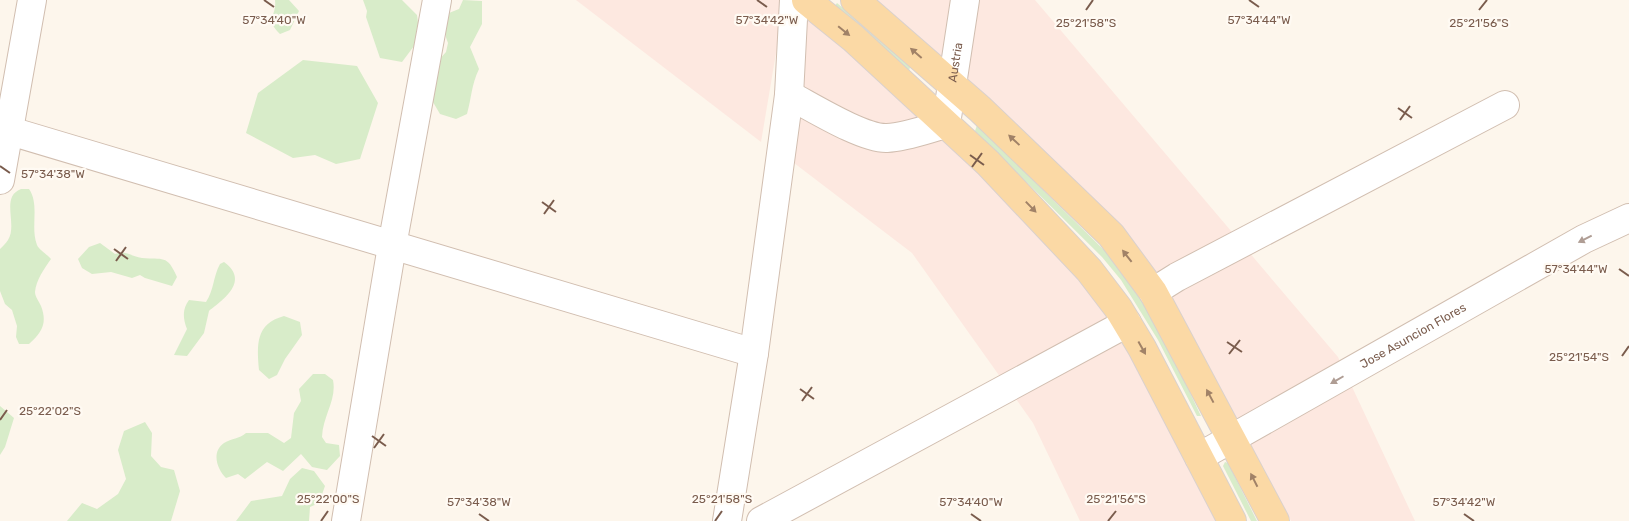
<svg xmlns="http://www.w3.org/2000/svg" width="1629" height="521" viewBox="0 0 1629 521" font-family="Rubik,sans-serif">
<rect width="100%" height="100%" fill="#fdf6ec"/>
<g fill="#fde8e0">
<polygon points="576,0 785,0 761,142"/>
<polygon points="873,0 1035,0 1338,357 1415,521 1291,521 1263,467 1105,213"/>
<polygon points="809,11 974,159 1108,308 1216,521 1080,521 1033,423 912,253 777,150"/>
</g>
<g fill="#d8ecc9">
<path d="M 275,0 L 289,0 L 299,11 L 290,30 L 280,34 C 264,18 277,17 275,0 Z"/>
<polygon points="363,0 402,0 417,15 420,38 402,62 380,58 366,17 367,11"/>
<path d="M 463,0 L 482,1 L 482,24 L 470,47 L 479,69 C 471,86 472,96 467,114 L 456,119 L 440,114 L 430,97 L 438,61 L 446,52 L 448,43 C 443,30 444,25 449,13 L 459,9 Z"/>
<polygon points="837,3 910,67 909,71 834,7"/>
<polygon points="303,60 357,66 378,103 360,159 336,164 315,155 293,158 246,133 258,93"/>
<polygon points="977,125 1106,252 1140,299 1163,336 1201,416 1197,416 1158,340 1121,280 1102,257 975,131"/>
<path d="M 21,189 L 29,189 C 40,205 30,227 37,245 C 39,250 47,254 51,259 C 44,269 36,280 35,292 C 35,297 39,301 41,306 C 48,324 41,333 29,344 L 19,344 L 16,337 L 17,326 L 12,310 L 5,304 L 0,291 L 0,249 C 2,247 6,243 8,240 C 18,224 0,197 21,189 Z"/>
<path d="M 100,243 L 115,254 C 127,250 132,257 142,258 C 163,260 167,254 177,277 L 172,286 L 145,278 L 140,275 L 132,278 L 111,272 L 92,274 L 82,268 L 78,259 L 89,247 Z"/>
<path d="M 224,262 C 250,281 224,299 209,311 L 204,333 L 187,356 L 174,355 L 187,329 C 183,319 182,309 189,300 L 206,302 C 214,290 213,277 220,264 Z"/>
<path d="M 284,316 L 300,322 L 302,335 L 285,359 L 277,375 L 269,379 L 259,370 C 257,345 255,324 284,316 Z"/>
<path d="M 313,374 L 325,374 L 333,380 C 337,400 323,415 322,437 L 326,443 L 339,445 L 340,456 L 327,470 L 312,467 L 301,454 L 283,471 L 267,462 L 245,479 L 238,474 L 226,478 C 217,469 211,452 224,443 C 232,438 239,439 246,433 L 268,433 L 284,443 L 291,438 L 294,413 L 301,401 L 299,389 Z"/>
<polygon points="0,406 14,418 5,447 0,455"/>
<polygon points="145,422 152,433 151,456 161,467 174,470 180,491 171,521 67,521 82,503 97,509 118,494 126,479 118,450 124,431"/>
<polygon points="1225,462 1228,463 1257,521 1251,521 1223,466"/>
<polygon points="302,468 314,471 325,486 319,503 310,507 309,521 236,521 251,501 282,496 290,479"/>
</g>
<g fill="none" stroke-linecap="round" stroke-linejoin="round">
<defs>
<g id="minor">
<path id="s1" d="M 789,95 C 812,107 863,139 887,138 C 907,137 927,129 946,124 L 965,0"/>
<polyline points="0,128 754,353"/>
<polyline points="0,180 32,0"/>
<polyline points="1153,292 1177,277 1505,105"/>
<path id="s2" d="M 1199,457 L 1584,239 L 1629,218"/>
<polyline points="346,521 392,246 437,0"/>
<polyline points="727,521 754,353 789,95 794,0"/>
<polyline points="761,521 1127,323"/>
</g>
<g id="major">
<polyline points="806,0 853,38 988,163 1089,270 1118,308 1142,348 1232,521"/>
<polyline points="855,0 980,109 1111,235 1153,292 1275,521"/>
</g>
</defs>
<use href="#minor" stroke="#d1beb0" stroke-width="30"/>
<use href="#major" stroke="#dad1cd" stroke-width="30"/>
<use href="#minor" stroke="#fff" stroke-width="28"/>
<use href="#major" stroke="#fbd9a5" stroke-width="28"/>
</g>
<defs><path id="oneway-solid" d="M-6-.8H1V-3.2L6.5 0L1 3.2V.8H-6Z" transform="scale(1.25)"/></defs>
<g fill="#a18267">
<use href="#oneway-solid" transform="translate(844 31) rotate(39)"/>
<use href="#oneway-solid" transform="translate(916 53) rotate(-139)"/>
<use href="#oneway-solid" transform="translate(1014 140) rotate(-137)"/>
<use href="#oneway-solid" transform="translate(1031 207) rotate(46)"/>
<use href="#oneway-solid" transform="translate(1127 256) rotate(-128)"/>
<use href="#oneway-solid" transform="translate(1142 348) rotate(61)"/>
<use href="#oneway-solid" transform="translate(1210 396) rotate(-118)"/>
<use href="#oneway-solid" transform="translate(1254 480) rotate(-117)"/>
</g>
<g fill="#af9d94">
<use href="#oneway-solid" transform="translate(1585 239) rotate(153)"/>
<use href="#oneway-solid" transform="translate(1337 380) rotate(150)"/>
</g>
<path fill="none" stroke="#7a5c4d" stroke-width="2" d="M 264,0 L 274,7M 757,0 L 767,7M 1249,0 L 1259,7M 1086,10 L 1093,0M 1479,10 L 1487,0M 1398,108 L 1412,118M 1400,120 L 1410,106M 970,155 L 984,165M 0,166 L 10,173M 972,167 L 982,153M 542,202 L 556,212M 544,214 L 554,200M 114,249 L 128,259M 116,261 L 126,247M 1619,269 L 1629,276M 1227,342 L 1242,352M 1229,354 L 1240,340M 1622,356 L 1629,346M 800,389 L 814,399M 802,401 L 812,387M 0,420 L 7,410M 372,436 L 386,446M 374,448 L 384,434M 479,514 L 489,521M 971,514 L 981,521M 1464,514 L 1474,521M 321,521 L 328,511M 715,521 L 722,511M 1108,521 L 1116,511"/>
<g text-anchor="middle" stroke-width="4.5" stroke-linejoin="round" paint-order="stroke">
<g font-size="12" fill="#7a5c4d" stroke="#fffaf3">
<text dy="4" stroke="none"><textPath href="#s1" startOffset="231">Austria</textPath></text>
<text dy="4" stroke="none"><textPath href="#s2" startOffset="246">Jose Asuncion Flores</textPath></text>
</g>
</g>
<g font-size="12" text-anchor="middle" fill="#7a5c4d" stroke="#fffaf3" stroke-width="4.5" stroke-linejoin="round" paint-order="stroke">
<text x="767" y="24">57°34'42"W</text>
<text x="274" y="24">57°34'40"W</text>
<text x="1259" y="24">57°34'44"W</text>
<text x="1086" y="27">25°21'58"S</text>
<text x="1479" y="27">25°21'56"S</text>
<text x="53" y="178">57°34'38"W</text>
<text x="1576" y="273">57°34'44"W</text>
<text x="1579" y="361">25°21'54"S</text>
<text x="50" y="415">25°22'02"S</text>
<text x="328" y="503">25°22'00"S</text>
<text x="722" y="503">25°21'58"S</text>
<text x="1116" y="503">25°21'56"S</text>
<text x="479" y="506">57°34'38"W</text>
<text x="971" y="506">57°34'40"W</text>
<text x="1464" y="506">57°34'42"W</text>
</g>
</svg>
